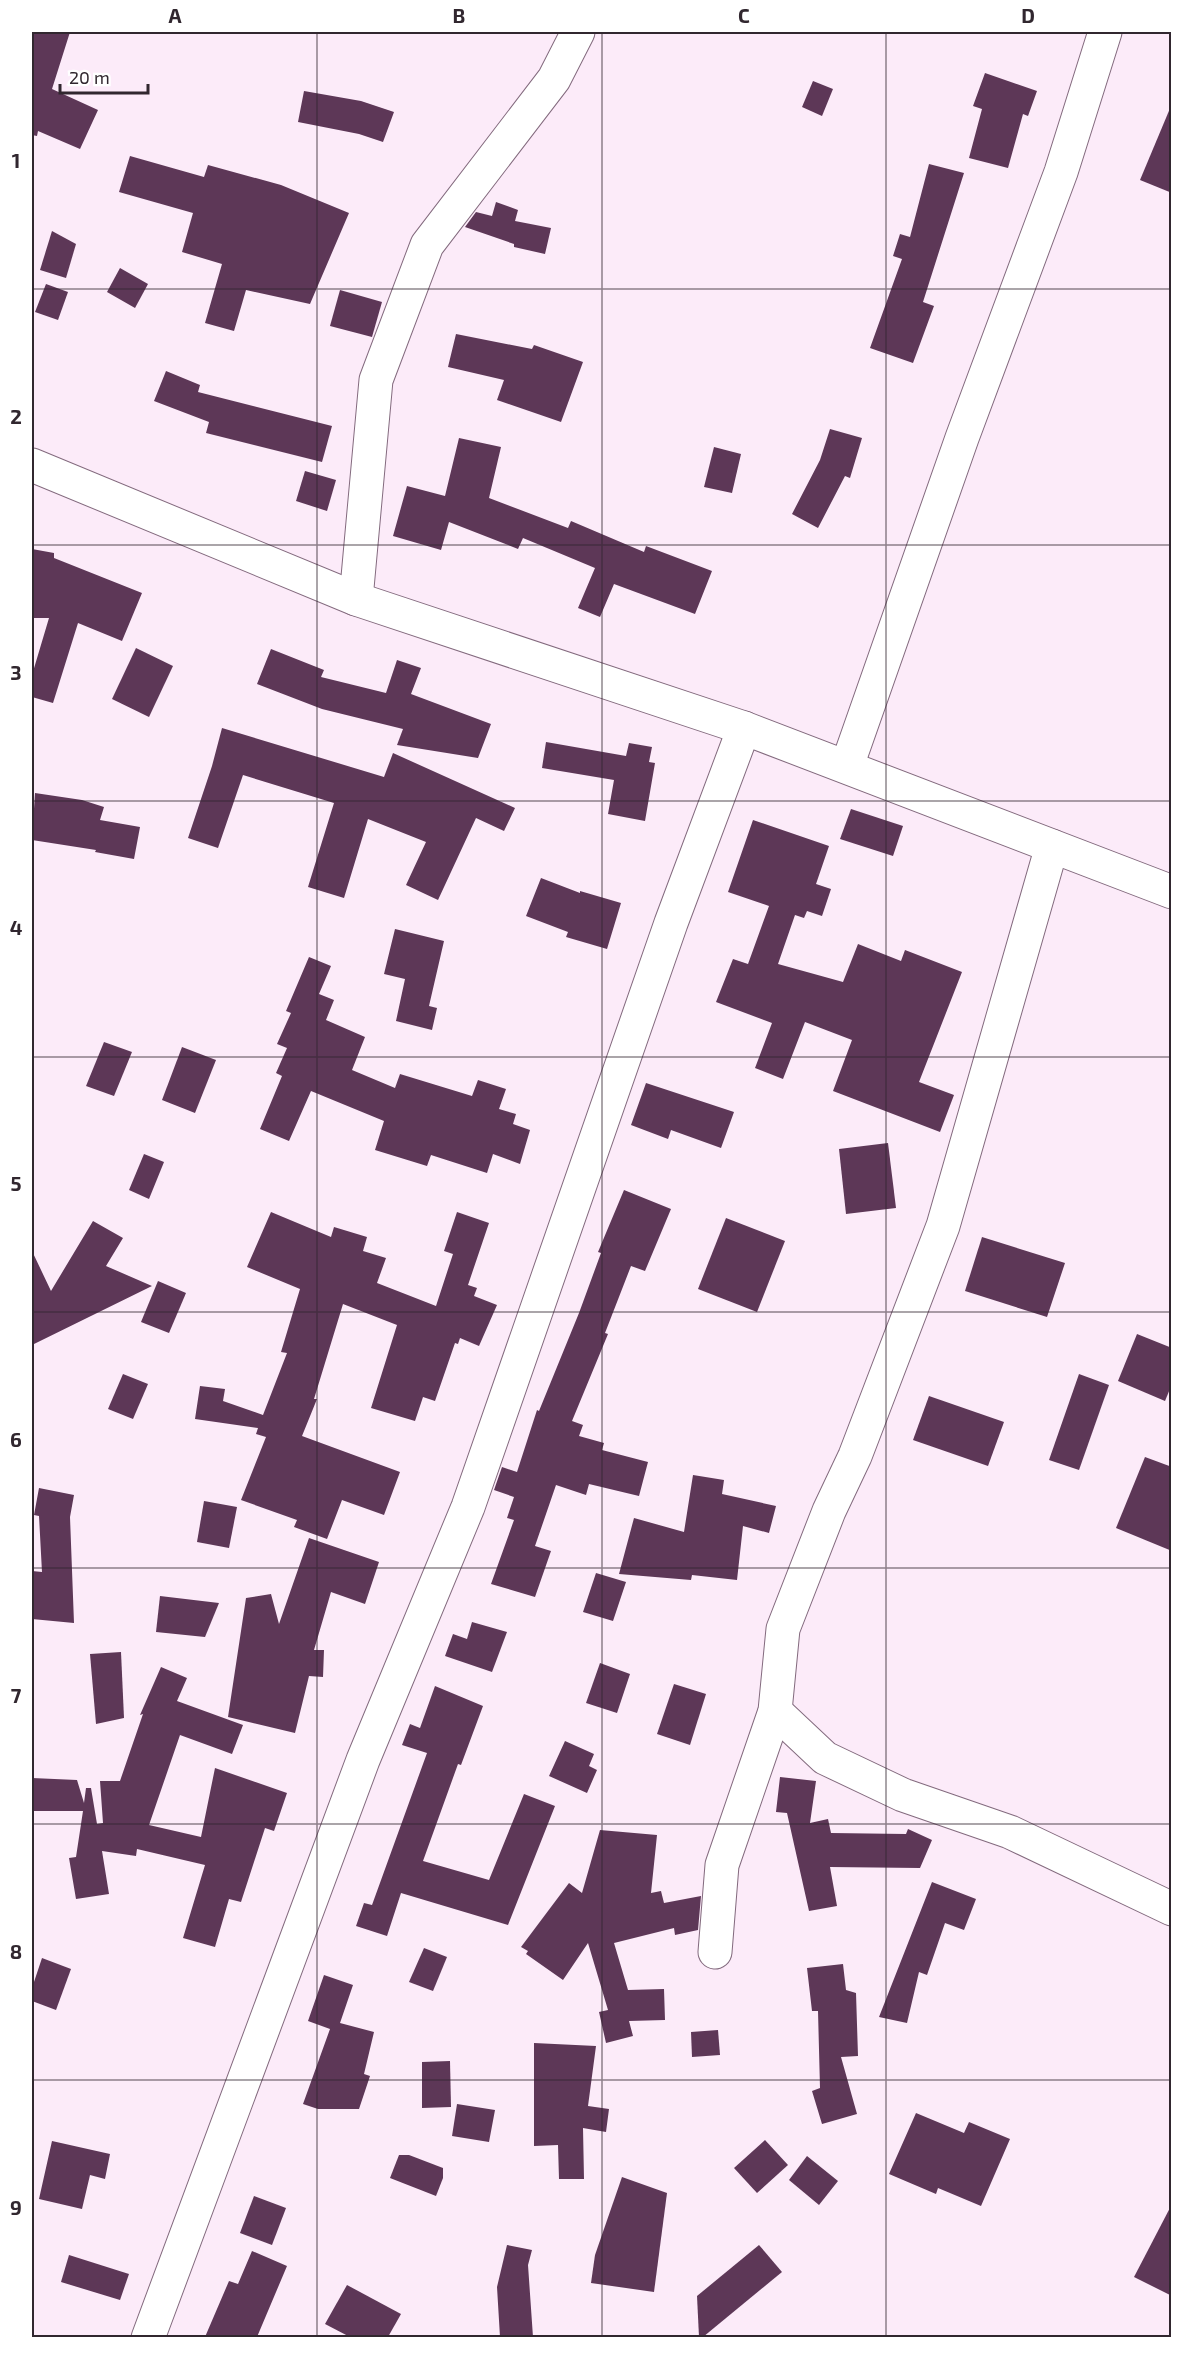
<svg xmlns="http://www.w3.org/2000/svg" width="1203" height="2369" viewBox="0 0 1203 2369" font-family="'Exo 2',sans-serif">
<rect width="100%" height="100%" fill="#fcebf9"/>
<g fill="#5d3757">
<polygon points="32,32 70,32 52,89 98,110 80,149 38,131 37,136 32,135"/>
<polygon points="985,73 1037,91 1028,116 1023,114 1008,168 969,158 982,109 973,106"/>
<polygon points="813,81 833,89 822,116 802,107"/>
<polygon points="304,91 361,101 394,112 383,142 359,134 298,122"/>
<polygon points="1171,106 1172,107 1172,193 1140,180"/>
<polygon points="130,156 204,177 208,165 281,185 349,213 310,304 246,290 234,331 205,323 222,264 182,252 193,213 119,192"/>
<polygon points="929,164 964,173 923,302 934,306 913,363 870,348 902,259 893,256 900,234 910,237"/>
<polygon points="496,202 518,210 515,221 551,228 545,254 514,247 514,244 465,227 476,212 492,216"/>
<polygon points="52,231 76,244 66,278 40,270"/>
<polygon points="120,268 148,284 135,308 107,292"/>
<polygon points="46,284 68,292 58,320 35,312"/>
<polygon points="340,290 382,302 372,337 330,326"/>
<polygon points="456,334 532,349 534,345 583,362 561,422 497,400 504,380 448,367"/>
<polygon points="166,371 200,385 198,392 332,426 322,462 206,433 209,422 154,401"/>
<polygon points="830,429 862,438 850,478 845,476 818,528 792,514 820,460"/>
<polygon points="459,438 501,447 489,498 568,528 571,521 644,552 646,546 712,571 695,614 614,584 600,617 578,608 595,568 523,538 518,549 449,522 441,550 393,536 407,486 445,496"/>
<polygon points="714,447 741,454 732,493 704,487"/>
<polygon points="305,471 336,480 327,511 296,501"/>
<polygon points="32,549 54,553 54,558 142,593 122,641 78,623 53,703 32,697 32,675 49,618 32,618"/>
<polygon points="136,648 173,666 149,717 112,699"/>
<polygon points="271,649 324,670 321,677 386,693 397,660 421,668 411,694 491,724 478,758 397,745 403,729 322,709 257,684"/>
<polygon points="222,728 384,777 393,753 515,808 504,831 476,818 438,900 406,885 426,842 368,819 344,898 308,887 334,803 243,775 218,848 188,838 212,766"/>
<polygon points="546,742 626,756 629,743 652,747 649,762 655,763 645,821 608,814 614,780 542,768"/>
<polygon points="35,793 82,800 104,807 100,820 140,827 134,859 95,852 96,850 32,840"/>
<polygon points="851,809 903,826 893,856 840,839"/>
<polygon points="753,820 829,846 816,884 831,889 822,916 807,911 804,918 795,915 778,964 843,982 858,944 901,961 905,950 962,972 919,1082 954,1095 940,1132 833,1091 852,1040 805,1022 783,1079 755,1068 772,1023 716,1002 733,959 748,964 769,906 728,892"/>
<polygon points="541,878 580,893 580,891 621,903 607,949 566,937 568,932 526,916"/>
<polygon points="395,929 444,941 429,1006 437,1008 432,1030 396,1021 405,979 384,974"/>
<polygon points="309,957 331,966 319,994 334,1000 326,1020 365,1037 352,1070 395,1088 400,1074 472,1096 478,1080 506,1089 499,1109 516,1114 513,1124 530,1130 520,1164 493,1154 487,1173 431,1155 427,1166 375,1150 384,1121 311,1091 289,1141 260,1129 282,1076 276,1073 287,1048 277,1044 291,1013 286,1011"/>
<polygon points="104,1042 132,1052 114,1096 86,1086"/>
<polygon points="182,1047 216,1060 195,1113 162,1100"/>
<polygon points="646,1083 734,1112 721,1148 671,1130 668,1139 631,1125"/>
<polygon points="888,1143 896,1208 846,1214 839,1149"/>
<polygon points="144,1154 164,1162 149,1199 129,1190"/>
<polygon points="624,1190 671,1209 645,1271 631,1266 605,1333 608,1334 572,1421 583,1425 579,1436 604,1443 602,1450 648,1462 639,1496 589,1484 586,1495 556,1485 535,1546 551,1551 535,1597 491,1584 514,1520 507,1518 514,1497 494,1490 502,1467 517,1472 537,1410 539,1411 579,1313 601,1253 598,1252"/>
<polygon points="271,1212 331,1237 334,1227 367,1237 363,1251 386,1258 377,1283 436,1306 453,1254 444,1251 457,1212 489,1223 468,1285 477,1288 474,1296 497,1305 479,1346 460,1338 458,1344 455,1343 435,1401 423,1397 415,1421 371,1408 397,1325 343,1304 314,1399 317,1399 302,1436 400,1472 384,1515 342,1500 327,1539 294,1527 297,1520 241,1500 266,1437 256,1434 258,1428 195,1419 200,1386 225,1389 223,1401 263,1415 287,1353 281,1352 300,1289 247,1267"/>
<polygon points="726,1218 785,1241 757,1312 698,1289"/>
<polygon points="93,1221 123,1238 106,1266 152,1286 32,1345 32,1251 51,1291"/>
<polygon points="982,1237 1065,1263 1047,1317 965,1291"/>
<polygon points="158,1281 186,1293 169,1333 141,1322"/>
<polygon points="1137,1334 1172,1348 1172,1384 1165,1401 1118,1381"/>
<polygon points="123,1374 148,1384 133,1419 108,1409"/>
<polygon points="1079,1374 1109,1385 1079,1470 1049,1460"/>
<polygon points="929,1396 1004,1422 988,1466 913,1440"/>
<polygon points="1145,1457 1172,1467 1172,1551 1116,1528"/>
<polygon points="693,1475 724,1480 722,1494 776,1506 769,1533 743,1526 737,1580 692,1575 691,1580 619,1574 634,1518 684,1532"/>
<polygon points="39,1488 74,1495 70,1517 74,1623 32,1619 32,1571 42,1572 39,1516 34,1515"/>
<polygon points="204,1501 237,1507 229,1548 197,1542"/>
<polygon points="309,1538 379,1562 365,1604 331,1592 314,1650 324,1650 323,1677 309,1676 295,1733 228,1717 246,1598 271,1594 279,1624"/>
<polygon points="596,1573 626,1582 613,1621 583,1612"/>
<polygon points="160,1596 219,1603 205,1637 156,1632"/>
<polygon points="472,1622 507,1632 492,1672 445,1656 453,1634 467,1639"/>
<polygon points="121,1652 124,1718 96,1724 90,1654"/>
<polygon points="600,1663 630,1674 617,1713 586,1703"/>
<polygon points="161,1667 187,1678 177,1701 243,1725 232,1754 180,1735 149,1825 201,1837 215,1768 287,1793 274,1831 265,1828 241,1902 229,1899 215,1947 183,1938 205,1865 137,1849 136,1856 102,1851 109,1894 76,1899 69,1858 76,1857 83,1811 32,1811 32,1778 77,1780 84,1803 86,1788 91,1788 97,1824 103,1823 100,1781 120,1781 143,1714 140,1715"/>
<polygon points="674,1684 706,1694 690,1745 657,1734"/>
<polygon points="435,1686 483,1706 461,1765 458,1764 423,1861 489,1880 524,1794 555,1806 508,1925 401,1893 387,1936 356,1926 364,1903 372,1905 427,1753 402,1745 410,1724 420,1728"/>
<polygon points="565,1741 594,1754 589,1766 597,1770 587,1793 549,1776"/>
<polygon points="780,1777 816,1781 810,1823 828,1819 831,1833 906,1834 908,1829 932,1840 920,1868 830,1867 837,1906 809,1911 787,1813 776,1812"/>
<polygon points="600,1830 657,1835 651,1893 661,1891 664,1903 701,1896 698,1930 675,1935 674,1928 614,1943 628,1990 664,1989 665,2020 629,2021 633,2036 606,2043 599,2012 608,2010 588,1943 563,1980 526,1954 528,1951 521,1947 569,1883 582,1893"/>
<polygon points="932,1882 976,1899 964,1930 945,1923 927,1975 919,1972 907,2023 879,2017"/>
<polygon points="424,1948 447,1957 433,1991 409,1982"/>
<polygon points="42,1958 71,1969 56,2010 32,2001 32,1988"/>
<polygon points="843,1964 846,1990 856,1993 858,2056 841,2057 857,2114 822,2124 812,2091 820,2088 818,2011 812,2011 807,1968"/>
<polygon points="324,1975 353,1985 340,2023 374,2032 364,2074 370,2076 359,2109 318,2109 303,2104 330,2029 308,2021"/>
<polygon points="718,2030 720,2055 692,2057 691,2032"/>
<polygon points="534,2043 596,2046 588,2106 609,2109 606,2132 583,2128 584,2179 559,2179 558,2145 534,2146"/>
<polygon points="450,2061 451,2107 422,2108 422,2062"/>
<polygon points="457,2104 495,2110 489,2142 452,2136"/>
<polygon points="916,2113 964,2133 969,2122 1010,2139 981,2206 938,2188 936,2194 889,2174"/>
<polygon points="765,2140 788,2165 757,2193 734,2168"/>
<polygon points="52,2141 110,2154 105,2179 90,2175 82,2209 39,2199"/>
<polygon points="399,2155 409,2155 443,2168 443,2178 436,2196 390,2178"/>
<polygon points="807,2156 838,2181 819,2205 789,2180"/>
<polygon points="622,2177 667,2193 654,2292 591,2283 595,2255"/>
<polygon points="254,2196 286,2208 272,2245 240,2233"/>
<polygon points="1172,2204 1172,2296 1134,2277"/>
<polygon points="507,2245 532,2250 528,2265 533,2337 500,2337 497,2287"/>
<polygon points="759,2245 782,2272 703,2337 699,2337 697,2296"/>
<polygon points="252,2251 287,2266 257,2337 205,2337 229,2281 238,2284"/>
<polygon points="69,2255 129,2274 120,2300 61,2282"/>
<polygon points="347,2285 401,2314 388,2337 350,2337 325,2324"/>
</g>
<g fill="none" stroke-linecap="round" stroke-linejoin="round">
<defs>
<g id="minor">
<polyline points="356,599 376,380 427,245 554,79 578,32"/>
<polyline points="847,766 962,438 1061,172 1105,32"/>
<polyline points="775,1711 825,1758 903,1795 1010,1832 1172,1909"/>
<polyline points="715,1952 722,1865 775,1711 783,1629 829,1511 855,1456 943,1226 1052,846"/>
<polyline points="148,2338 363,1760 468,1507 671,923 744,728"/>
</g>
<polyline id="secondary" points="32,465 356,599 744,728 1172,892"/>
</defs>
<use href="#minor" stroke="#836a7e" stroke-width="35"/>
<use href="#secondary" stroke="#836a7e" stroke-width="35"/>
<use href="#minor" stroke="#fff" stroke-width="33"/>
<use href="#secondary" stroke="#fff" stroke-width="33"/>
</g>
<path fill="none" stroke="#31272f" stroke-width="1.5" stroke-opacity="0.55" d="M 317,32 L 317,2338M 602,32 L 602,2338M 886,32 L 886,2338M 32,289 L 1172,289M 32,545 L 1172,545M 32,801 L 1172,801M 32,1057 L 1172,1057M 32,1312 L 1172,1312M 32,1568 L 1172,1568M 32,1824 L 1172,1824M 32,2080 L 1172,2080"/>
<rect width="1203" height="2369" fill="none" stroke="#ffffff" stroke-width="66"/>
<path d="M60 84v9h88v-9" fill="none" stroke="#31272f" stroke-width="3"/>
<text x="69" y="84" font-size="18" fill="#31272f" stroke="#ffffff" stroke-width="4.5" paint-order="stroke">20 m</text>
<rect x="33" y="33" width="1137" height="2303" fill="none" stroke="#31272f" stroke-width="2"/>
<g font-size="20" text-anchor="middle" font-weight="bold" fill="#31272f">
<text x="175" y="23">A</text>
<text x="459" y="23">B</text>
<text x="744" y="23">C</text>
<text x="1028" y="23">D</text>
<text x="16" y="168">1</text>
<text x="16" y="424">2</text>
<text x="16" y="680">3</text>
<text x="16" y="935">4</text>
<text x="16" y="1191">5</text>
<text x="16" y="1447">6</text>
<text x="16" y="1703">7</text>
<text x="16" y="1959">8</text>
<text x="16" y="2215">9</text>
</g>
</svg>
